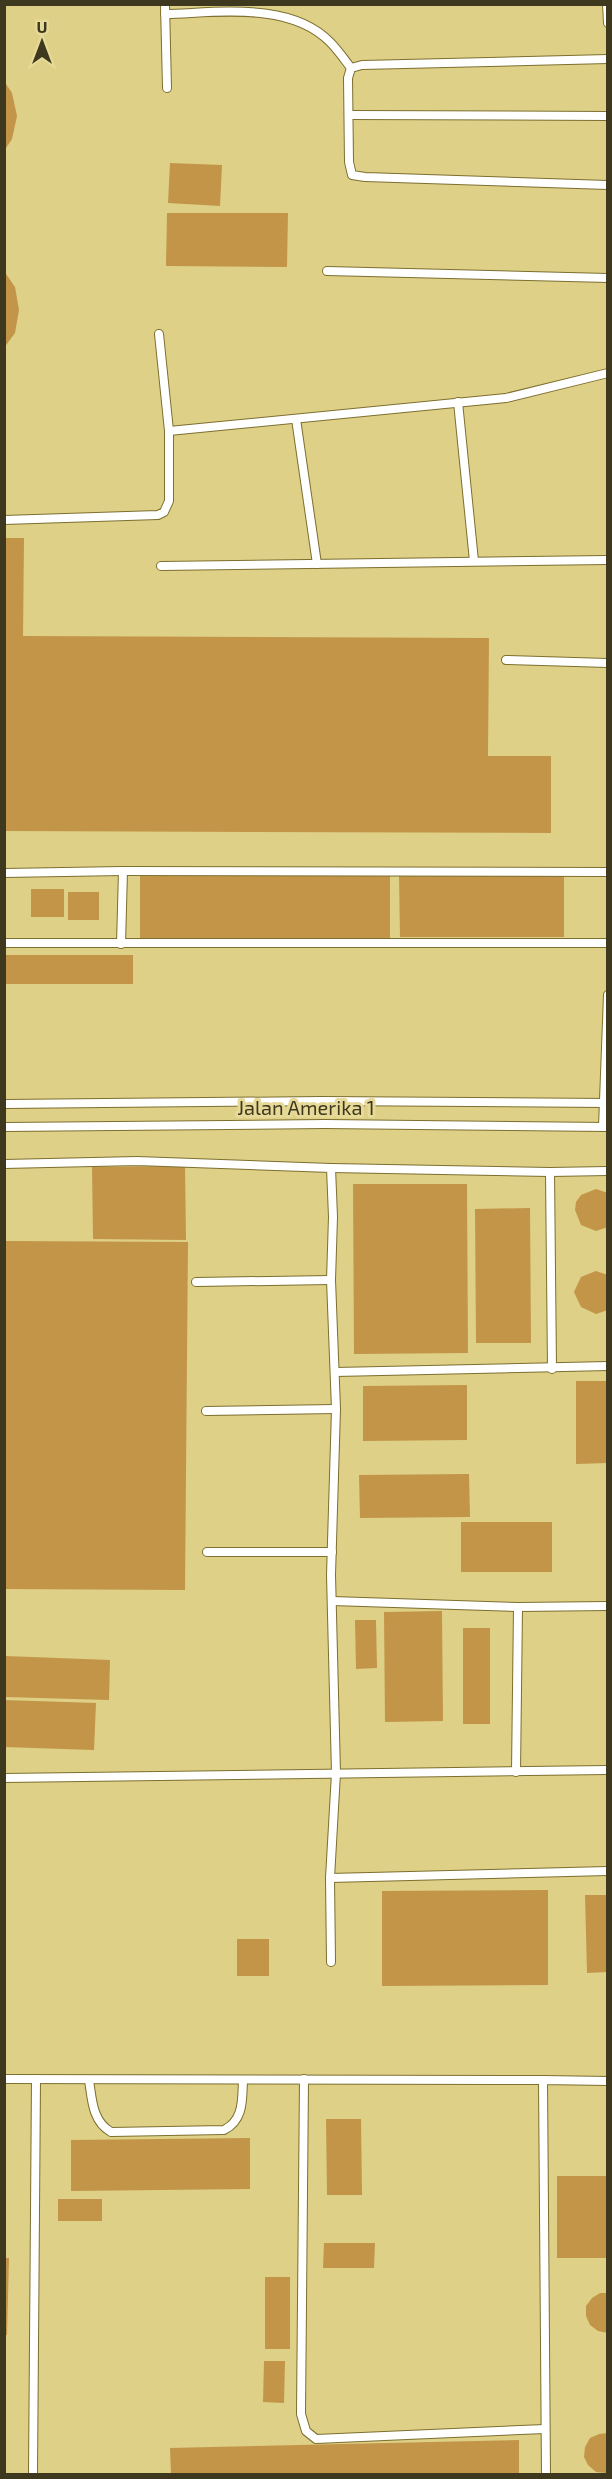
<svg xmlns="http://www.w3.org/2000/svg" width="612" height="2479" viewBox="0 0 612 2479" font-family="'Exo 2',sans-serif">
<rect width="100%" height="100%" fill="#e7da99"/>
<polygon fill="#ded086" points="4,5 607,5 607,2474 5,2474"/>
<g fill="#c29548">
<polygon points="4,81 12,93 17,116 12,139 4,151"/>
<polygon points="170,163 222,165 220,206 168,203"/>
<polygon points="167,213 288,213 287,267 166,266"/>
<polygon points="4,271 15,287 19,310 15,333 4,348"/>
<polygon points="4,538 24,538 23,636 489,638 488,756 551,756 551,833 4,831"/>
<polygon points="390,873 390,938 140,938 140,874"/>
<polygon points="564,875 564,937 400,937 399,876"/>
<rect x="31" y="889" width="33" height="28"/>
<rect x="68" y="892" width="31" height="28"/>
<rect x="4" y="955" width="129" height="29"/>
<polygon points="185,1166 186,1240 93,1239 92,1167"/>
<polygon points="353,1184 467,1184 468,1353 354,1354"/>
<polygon points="596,1189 608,1193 608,1227 596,1231 581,1225 575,1210 576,1202 581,1195"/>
<polygon points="530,1208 531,1343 476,1343 475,1209"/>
<polygon points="4,1241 188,1242 185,1590 4,1589"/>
<polygon points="596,1271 608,1275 608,1310 596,1314 581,1307 574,1292 581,1277"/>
<polygon points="576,1381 608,1381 608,1463 576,1464"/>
<polygon points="467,1385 467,1440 363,1441 363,1386"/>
<polygon points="469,1474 470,1517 360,1518 359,1475"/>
<rect x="461" y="1522" width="91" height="50"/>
<polygon points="442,1611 443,1721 385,1722 384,1612"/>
<polygon points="355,1620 376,1620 377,1668 356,1669"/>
<rect x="463" y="1628" width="27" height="96"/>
<polygon points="5,1656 110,1660 109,1700 5,1697"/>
<polygon points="4,1700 96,1703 94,1750 4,1747"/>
<polygon points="548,1890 548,1985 382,1986 382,1891"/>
<polygon points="585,1895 608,1895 608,1972 587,1973"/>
<rect x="237" y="1939" width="32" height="37"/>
<polygon points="326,2119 361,2119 362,2195 327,2195"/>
<polygon points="250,2138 250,2189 71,2191 71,2140"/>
<rect x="557" y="2176" width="51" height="82"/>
<rect x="58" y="2199" width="44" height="22"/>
<polygon points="324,2243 375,2243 374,2268 323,2268"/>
<polygon points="4,2258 9,2258 7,2335 4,2335"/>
<rect x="265" y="2277" width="25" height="72"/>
<polygon points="600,2293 608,2293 608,2333 598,2331 590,2325 586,2316 586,2306 592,2298"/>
<polygon points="264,2361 285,2361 284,2403 263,2402"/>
<polygon points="608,2433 608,2473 606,2473 596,2472 588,2465 584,2457 585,2447 590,2438 599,2434"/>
<polygon points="519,2440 519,2474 171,2474 170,2448"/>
</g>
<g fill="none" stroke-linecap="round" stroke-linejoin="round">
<defs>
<g id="lane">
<polyline points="165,4 167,88"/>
<polyline points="607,4 608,23"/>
<path d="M 165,14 C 217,13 290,1 330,42 C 338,50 344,59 351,68"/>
<polyline points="608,59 362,65 351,68 348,78 349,162 352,175 365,177 608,185"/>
<polyline points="350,115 608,116"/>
<polyline points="327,271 608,278"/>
<polyline points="458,402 474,561"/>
<polyline points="296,419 317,564"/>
<polyline points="169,431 506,398 608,373"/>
<polyline points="4,520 158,515 164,512 169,501 169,431 159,334"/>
<polyline points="161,566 608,560"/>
<polyline points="506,660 608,663"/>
<polyline points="4,873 123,871 608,872"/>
<polyline points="4,943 608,943"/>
<polyline points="121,944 123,871"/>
<polyline points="4,1104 322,1101 608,1103"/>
<polyline points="4,1127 325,1124 608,1127"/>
<polyline points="603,1127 608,995"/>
<polyline points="4,1164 137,1161 331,1168 333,1217 331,1280 336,1409 331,1575 336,1773 330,1878 608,1871"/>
<polyline points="331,1168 550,1172"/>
<polyline points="196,1282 331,1280"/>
<polyline points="552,1369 550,1172 608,1171"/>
<polyline points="335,1372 608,1366"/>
<polyline points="206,1411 336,1409"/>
<polyline points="207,1552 332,1552"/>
<polyline points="332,1601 518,1607 608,1606"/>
<polyline points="516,1772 518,1607"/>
<polyline points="4,1778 608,1770"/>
<polyline points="330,1878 331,1962"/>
<polyline points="4,2079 543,2080"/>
<polyline points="304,2079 301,2414 306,2431 316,2439 545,2429"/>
<path d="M 89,2080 C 92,2099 92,2121 111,2132 L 224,2130 C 244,2120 242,2100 243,2080"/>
<polyline points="33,2474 36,2079"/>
<polyline points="546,2474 543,2080 608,2081"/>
</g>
</defs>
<use href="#lane" stroke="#7c6f30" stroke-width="10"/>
<use href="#lane" stroke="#fff" stroke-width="8"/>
</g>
<g text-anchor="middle" stroke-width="6" stroke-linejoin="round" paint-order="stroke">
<g font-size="20" fill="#3e391e" stroke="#e7da99">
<text x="306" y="1115">Jalan Amerika 1</text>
</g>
</g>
<rect width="612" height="2479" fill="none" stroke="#3e391e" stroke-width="12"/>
<g transform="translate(42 42)" stroke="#e7da99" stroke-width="4.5" paint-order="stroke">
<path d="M0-4.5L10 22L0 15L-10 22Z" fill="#3e391e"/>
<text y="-9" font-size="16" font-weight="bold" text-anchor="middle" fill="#3e391e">U</text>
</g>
</svg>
